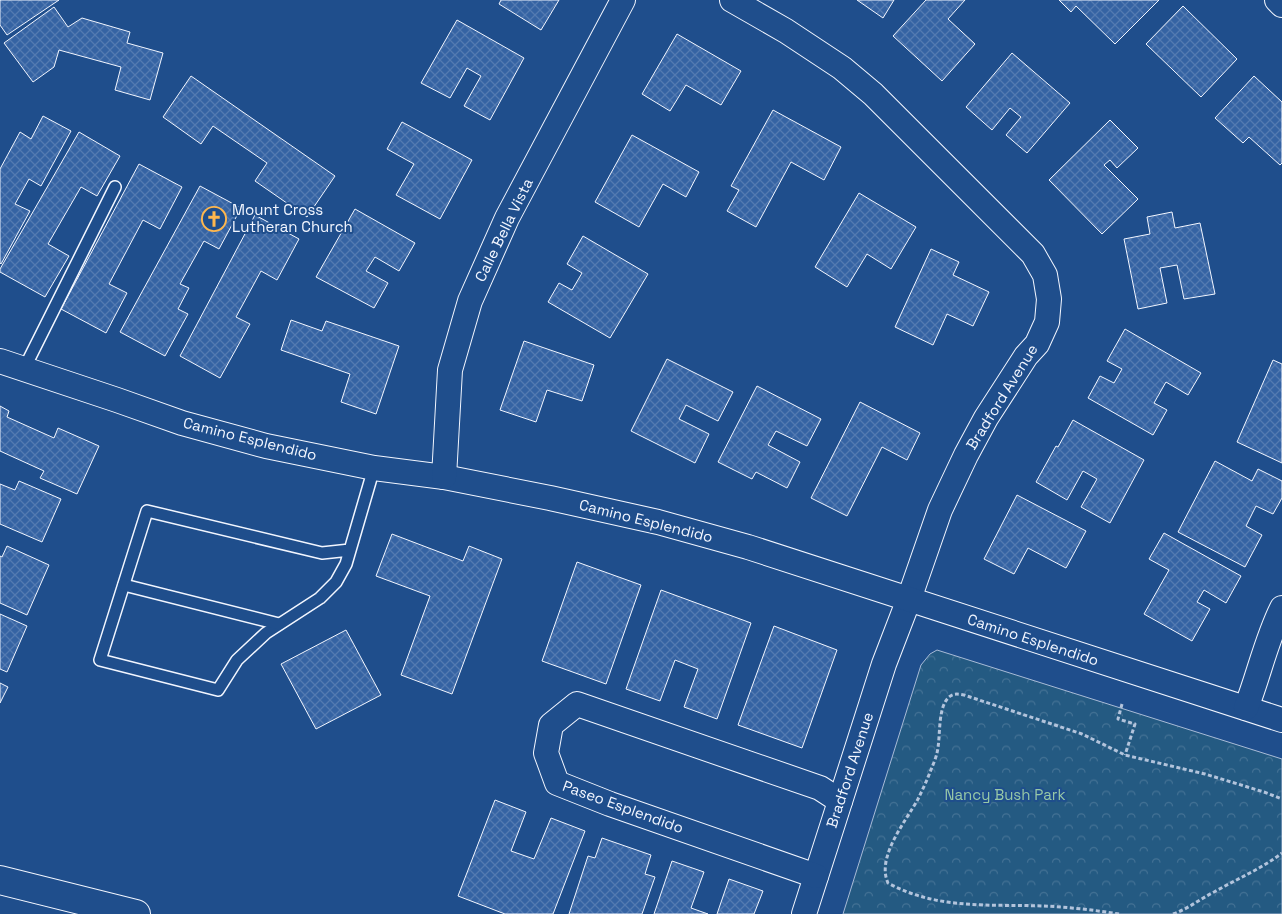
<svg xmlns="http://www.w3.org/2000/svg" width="1282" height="914" viewBox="0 0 1282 914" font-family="'Space Grotesk',sans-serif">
<defs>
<pattern id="park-crowns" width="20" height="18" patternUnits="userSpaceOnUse" patternTransform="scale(1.25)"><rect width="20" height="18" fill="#245a82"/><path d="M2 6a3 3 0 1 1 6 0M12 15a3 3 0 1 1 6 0" fill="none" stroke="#447295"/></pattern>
<pattern id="building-cross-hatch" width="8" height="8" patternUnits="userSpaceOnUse" patternTransform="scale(1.25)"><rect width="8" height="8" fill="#3563a3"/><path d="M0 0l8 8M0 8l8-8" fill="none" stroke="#537ab1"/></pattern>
</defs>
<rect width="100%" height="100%" fill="#1f4e8c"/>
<polygon fill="url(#park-crowns)" stroke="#a8bbd7" points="937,650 1282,759 1282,914 843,914 921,665 930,654"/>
<g fill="url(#building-cross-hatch)" stroke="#f2f6ff">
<polygon points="0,0 59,0 7,35 0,25"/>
<polygon points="501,0 559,0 541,30 499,4"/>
<polygon points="857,0 894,0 883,18"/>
<polygon points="926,0 965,0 948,19 975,44 942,81 893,36"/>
<polygon points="1059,0 1159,0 1115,44 1076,6 1071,12"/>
<polygon points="1183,6 1237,59 1201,97 1146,44"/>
<polygon points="54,7 68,27 82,18 130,32 127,43 163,53 150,100 115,90 121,67 59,50 54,67 33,82 4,43"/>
<polygon points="457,20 524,58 490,120 464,106 481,76 467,68 450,98 421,83"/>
<polygon points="677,34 741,71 721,105 686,85 670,111 642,94"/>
<polygon points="1012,53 1070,103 1027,153 1006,135 1021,117 1010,108 992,130 966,107"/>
<polygon points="191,76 335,176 307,217 255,181 267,163 213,126 201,144 163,117"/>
<polygon points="1254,76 1282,102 1282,163 1280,165 1249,137 1243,143 1215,118"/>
<polygon points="773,110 841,147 824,180 791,162 756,227 727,211 739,190 731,186"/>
<polygon points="43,116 71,131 41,186 29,179 15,204 30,211 1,264 0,263 0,169 20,132 31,139"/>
<polygon points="1110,120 1138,148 1117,168 1110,160 1104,165 1138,199 1102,234 1049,180"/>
<polygon points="402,122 472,160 440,219 396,195 414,164 387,149"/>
<polygon points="79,132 120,156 97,196 81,187 48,244 69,256 45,297 0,272 0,269"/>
<polygon points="632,135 699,172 686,197 663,184 639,227 595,202"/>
<polygon points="139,164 182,187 160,229 143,220 109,284 127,293 106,333 61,309"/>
<polygon points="200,186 241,208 219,249 204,241 180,284 189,288 178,309 188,314 165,356 120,332"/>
<polygon points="859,193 916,227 891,269 867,254 847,287 815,267"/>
<polygon points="355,209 415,243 399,271 375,257 366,271 388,283 374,308 316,277"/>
<polygon points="1172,212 1175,228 1200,223 1215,294 1184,299 1177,265 1160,268 1167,303 1138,309 1124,239 1150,234 1147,217"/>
<polygon points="255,215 299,239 277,280 261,271 236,317 250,324 220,378 180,356"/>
<polygon points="583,236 648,274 610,338 548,302 559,283 572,290 582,273 567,264"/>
<polygon points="931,249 959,262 953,275 989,292 973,326 947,314 933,345 895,327"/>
<polygon points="291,320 322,331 326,321 399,346 376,414 341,402 350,374 281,350"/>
<polygon points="1125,329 1201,373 1188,395 1166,382 1154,403 1167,410 1153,435 1088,398 1100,376 1114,383 1122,369 1107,361"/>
<polygon points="524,341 594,365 582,401 547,390 536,422 500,410"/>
<polygon points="667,359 733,392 718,421 686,405 679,419 709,434 695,463 631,431"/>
<polygon points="1273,360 1282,364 1282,463 1237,442"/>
<polygon points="757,386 821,419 807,446 776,431 768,445 800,462 787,488 756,472 752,479 718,462"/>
<polygon points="860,402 920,433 907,460 882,447 847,516 811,498"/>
<polygon points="0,406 9,411 7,417 54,438 58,428 99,446 77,494 40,478 44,471 0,451"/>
<polygon points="1073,420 1144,460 1110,523 1081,507 1097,479 1083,471 1067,500 1036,482 1056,446 1058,447"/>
<polygon points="1215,461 1252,481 1258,469 1282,481 1282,498 1273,514 1256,506 1246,526 1262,535 1245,567 1178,532"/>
<polygon points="19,481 61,499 42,542 0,524 0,484 15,490"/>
<polygon points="1017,495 1086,531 1066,568 1028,548 1014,574 984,559"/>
<polygon points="1164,533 1241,576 1226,603 1204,590 1197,602 1210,609 1192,641 1144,614 1169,570 1149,559"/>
<polygon points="392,534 463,561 469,546 502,559 452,694 401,675 430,596 376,576"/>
<polygon points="7,546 49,565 27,615 0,603 0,556 2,557"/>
<polygon points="577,562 641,585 606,684 542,661"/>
<polygon points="661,590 751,623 717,719 684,707 698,669 675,660 660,701 626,689"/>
<polygon points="0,614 27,626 7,672 0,669"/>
<polygon points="774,626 837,650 802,748 738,725"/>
<polygon points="346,630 381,695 316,729 281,664"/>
<polygon points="0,683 8,687 0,703"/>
<polygon points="495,800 526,812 511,851 534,859 551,818 585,831 553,914 505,914 458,896"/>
<polygon points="602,838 651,855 645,874 655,877 642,914 569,914 588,856 595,858"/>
<polygon points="672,861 704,872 691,908 708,914 654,914"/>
<polygon points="729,879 763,891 754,914 717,914"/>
</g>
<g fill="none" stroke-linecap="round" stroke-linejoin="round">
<defs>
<g id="service">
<polyline points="24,369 115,187"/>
<polyline points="350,550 322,553 147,511 100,660 218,690 237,660 266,633 320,598 336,582 346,564 374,468"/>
<polyline points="124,585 279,624"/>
</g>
<g id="minor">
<polyline points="732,0 786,31 842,68 873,94 1033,254 1045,275 1049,299 1047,322 1037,344 1026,356 986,418 966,455 940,510 909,599 884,664 804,914"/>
<polyline points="1277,0 1282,5"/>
<polyline points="0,361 117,400 182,423 266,446 374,468 444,477 550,498 658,522 748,547 1282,720"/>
<polyline points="444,477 450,370 470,301 507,218 623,0"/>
<path d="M 1246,708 C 1259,675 1266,640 1282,608"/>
<polyline points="816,876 610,804 557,783 546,753 551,725 577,704 820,788 840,801"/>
</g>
<polyline id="secondary" points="0,880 136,914"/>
</defs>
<use href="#service" stroke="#f2f6ff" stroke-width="14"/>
<use href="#minor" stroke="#f2f6ff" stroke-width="26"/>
<use href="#secondary" stroke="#f2f6ff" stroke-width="30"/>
<g stroke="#b3c4dc" stroke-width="3" stroke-dasharray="4 2.5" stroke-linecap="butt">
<polyline points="1122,704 1118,719 1135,724 1125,755"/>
<path d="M 1119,914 C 1094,910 1068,907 1043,906 C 990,904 937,910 888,883 C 876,857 906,821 918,799 C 923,789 928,778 932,767 C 934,763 936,757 937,753 C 941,737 937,708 949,697 C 954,693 958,694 964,695 L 1082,734 L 1125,755 L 1205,774 L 1264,792 L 1282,799"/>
<path d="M 1173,914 C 1188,909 1200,899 1214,892 C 1237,879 1261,869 1282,853"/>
</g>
<use href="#service" stroke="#1f4e8c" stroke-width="11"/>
<use href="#minor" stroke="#1f4e8c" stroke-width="24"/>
<use href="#secondary" stroke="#1f4e8c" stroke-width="28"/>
</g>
<defs>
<symbol id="church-ring" viewBox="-11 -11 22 22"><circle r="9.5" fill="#1f4e8c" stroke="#ffb74d" stroke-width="1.5"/><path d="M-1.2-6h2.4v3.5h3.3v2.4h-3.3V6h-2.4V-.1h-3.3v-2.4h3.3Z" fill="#ffb74d"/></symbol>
</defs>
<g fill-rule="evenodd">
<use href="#church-ring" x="200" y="205" width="28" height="28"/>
</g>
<g text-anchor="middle" stroke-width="4" stroke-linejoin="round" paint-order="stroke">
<g font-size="15" fill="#f2f6ff" stroke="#1f4e8c" text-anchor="start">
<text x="232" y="215">Mount Cross<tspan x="232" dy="17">Lutheran Church</tspan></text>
</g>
<g font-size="15" fill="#f2f6ff" stroke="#1f4e8c">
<text transform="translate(504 230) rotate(-64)" y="5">Calle Bella Vista</text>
<text transform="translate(1002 397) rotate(-58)" y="5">Bradford Avenue</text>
<text transform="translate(250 439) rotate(14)" y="5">Camino Esplendido</text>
<text transform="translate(646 521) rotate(14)" y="5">Camino Esplendido</text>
<text transform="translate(1033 640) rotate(18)" y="5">Camino Esplendido</text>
<text transform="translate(850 770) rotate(-72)" y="5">Bradford Avenue</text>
<text transform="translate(623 807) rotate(20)" y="5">Paseo Esplendido</text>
</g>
<g font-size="15" fill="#97c8a6" stroke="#1f4e8c">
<text x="1005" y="800">Nancy Bush Park</text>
</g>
</g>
</svg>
